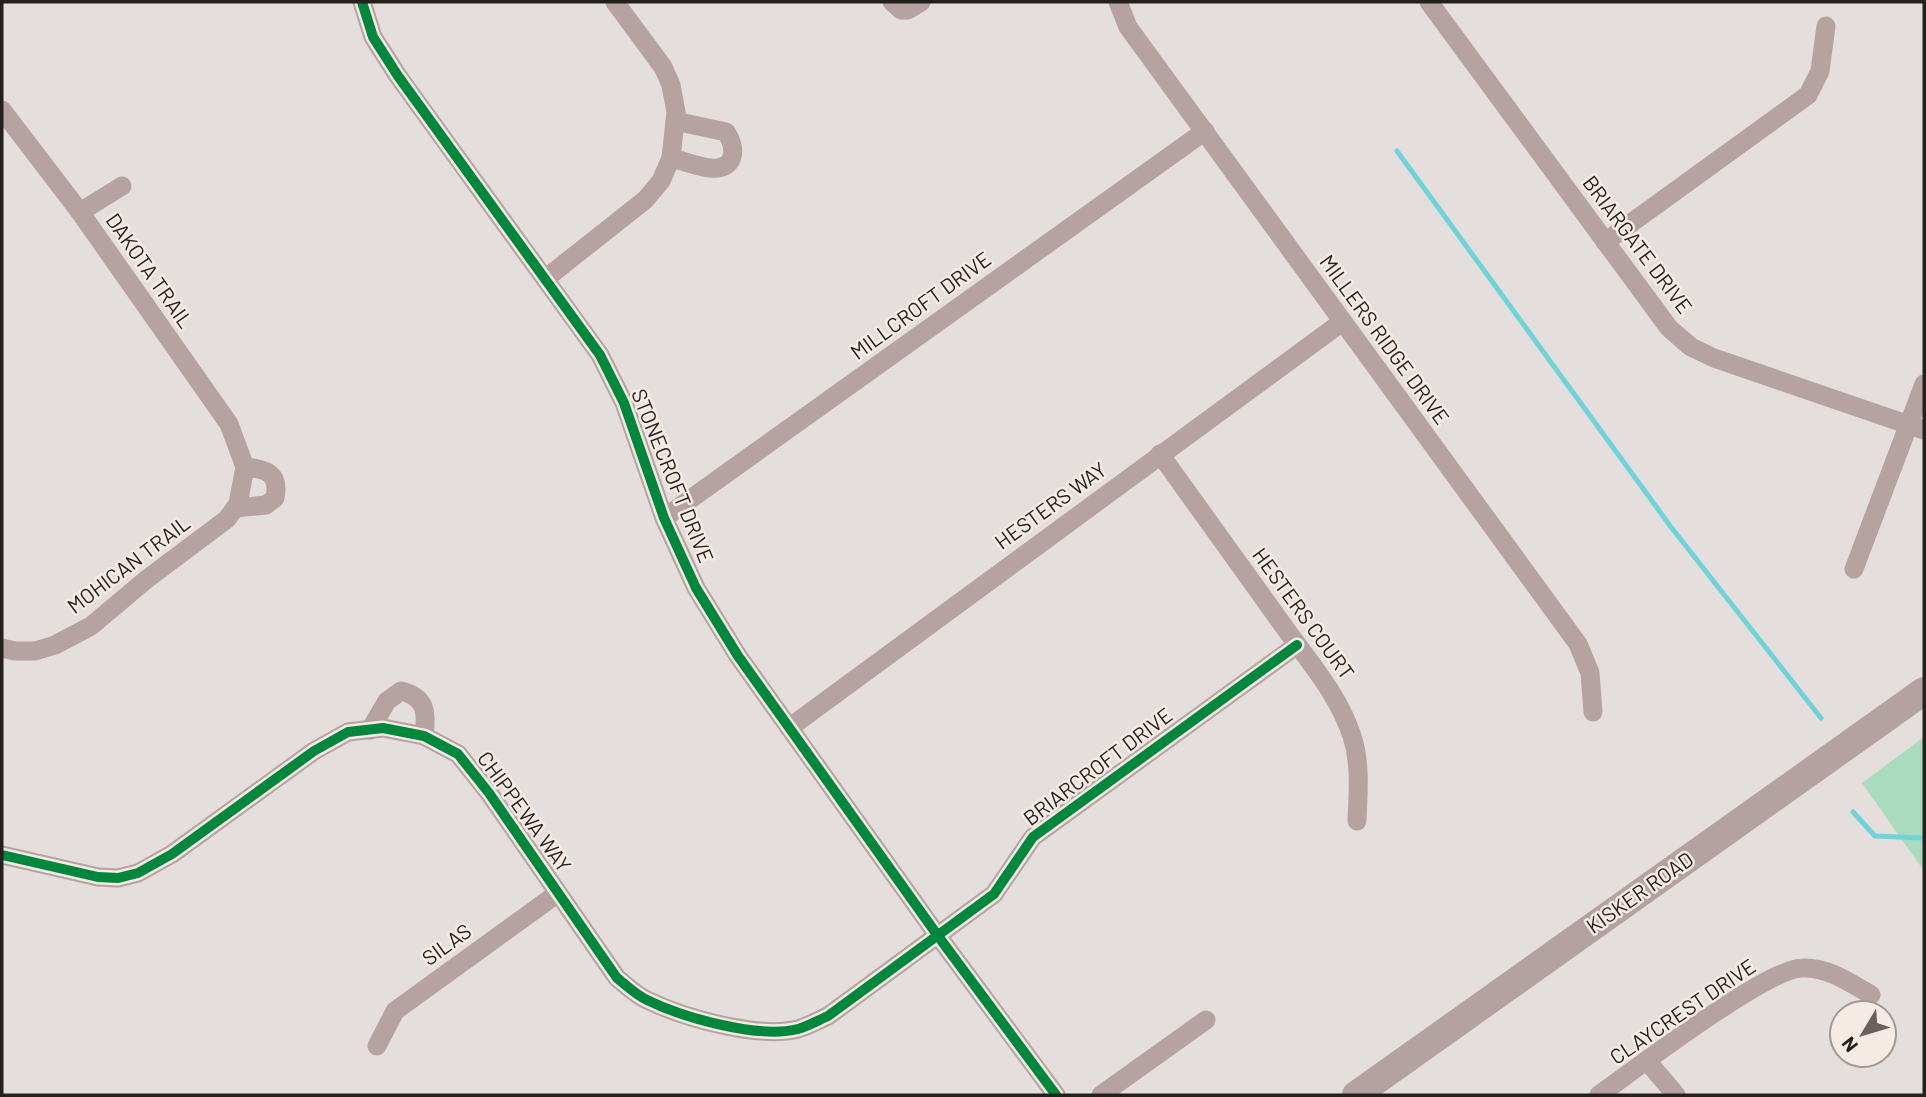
<svg xmlns="http://www.w3.org/2000/svg" width="1926" height="1097" viewBox="0 0 1926 1097" font-family="Barlow,sans-serif">
<rect width="100%" height="100%" fill="#e4dedc"/>
<polygon fill="#a9dbbe" points="1924,737 1924,871 1862,783"/>
<g fill="none" stroke-linecap="round" stroke-linejoin="round">
<g stroke="#6fd4da" stroke-width="5">
<polyline points="1397,151 1671,527 1821,718"/>
<polyline points="1853,812 1875,836 1924,838"/>
</g>
<g stroke="#b5a2a1" stroke-width="19">
<polyline points="362,2 373,37 398,76 600,355 624,403 664,518 696,588 738,656 938,936 1056,1095"/>
<polyline points="892,2 901,10 908,10 921,2"/>
<polyline points="1118,2 1128,27 1578,644 1590,673 1593,712"/>
<polyline points="1429,2 1669,328 1691,347 1714,358 1924,430"/>
<polyline points="2,110 80,212 229,424 245,467 238,504 227,519 147,579 91,626 55,645 35,651 15,651 2,648"/>
<path d="M 671,158 C 684,161 698,167 711,168 C 736,170 737,148 726,132 L 675,121"/>
<polyline points="80,212 122,186"/>
<polyline points="1605,242 1808,95 1820,71 1826,26"/>
<polyline points="545,279 645,200 661,181 671,158 676,112 671,85 663,67 615,2"/>
<path d="M 1160,454 C 1202,512 1243,570 1285,628 C 1310,663 1338,694 1352,736 C 1361,764 1358,792 1357,821"/>
<path d="M 235,508 L 266,505 L 275,498 C 280,473 266,469 245,467"/>
<polyline points="664,518 1205,131"/>
<polyline points="1854,569 1924,384"/>
<polyline points="789,728 1342,322"/>
<path d="M 370,730 L 387,701 L 401,691 C 427,697 427,714 424,736"/>
<path d="M 2,855 L 98,877 L 118,878 L 138,873 L 172,854 L 314,751 L 348,732 L 383,728 L 424,736 L 458,754 L 489,793 L 617,978 C 626,985 636,995 647,1000 C 684,1018 759,1039 798,1029 C 808,1026 819,1020 828,1016 L 994,894 L 1033,837 L 1297,645"/>
<polyline points="377,1046 395,1011 558,893"/>
<polyline points="1647,1061 1676,1095"/>
<polyline points="1101,1095 1206,1020"/>
<path d="M 1599,1095 C 1634,1070 1768,968 1802,968 C 1828,967 1849,982 1871,995"/>
</g>
<polyline stroke="#b4a2a0" stroke-width="28" points="1356,1095 1924,691"/>
<defs>
<g id="cycleway">
<polyline points="362,2 373,37 398,76 600,355 624,403 664,518 696,588 738,656 938,936 1056,1095"/>
<path d="M 2,855 L 98,877 L 118,878 L 138,873 L 172,854 L 314,751 L 348,732 L 383,728 L 424,736 L 458,754 L 489,793 L 617,978 C 626,985 636,995 647,1000 C 684,1018 759,1039 798,1029 C 808,1026 819,1020 828,1016 L 994,894 L 1033,837 L 1297,645"/>
</g>
</defs>
<use href="#cycleway" stroke="#f6eae5" stroke-width="15"/>
<use href="#cycleway" stroke="#00873e" stroke-width="10"/>
</g>
<g text-anchor="middle" stroke-width="5" stroke-linejoin="round" paint-order="stroke">
<g font-size="21" fill="#24201e" stroke="#f6eae5">
<text transform="translate(1637 245) rotate(53)" y="7">BRIARGATE DRIVE</text>
<text transform="translate(149 271) rotate(55)" y="7">DAKOTA TRAIL</text>
<text transform="translate(921 306) rotate(-36)" y="7">MILLCROFT DRIVE</text>
<text transform="translate(1384 340) rotate(54)" y="7">MILLERS RIDGE DRIVE</text>
<text transform="translate(672 476) rotate(68)" y="7">STONECROFT DRIVE</text>
<text transform="translate(1051 506) rotate(-36)" y="7">HESTERS WAY</text>
<text transform="translate(129 565) rotate(-37)" y="7">MOHICAN TRAIL</text>
<text transform="translate(1303 614) rotate(54)" y="7">HESTERS COURT</text>
<text transform="translate(1098 767) rotate(-37)" y="7">BRIARCROFT DRIVE</text>
<text transform="translate(524 812) rotate(54)" y="7">CHIPPEWA WAY</text>
<text transform="translate(1640 893) rotate(-35)" y="7">KISKER ROAD</text>
<text transform="translate(447 945) rotate(-36)" y="7">SILAS</text>
<text transform="translate(1683 1012) rotate(-34)" y="7">CLAYCREST DRIVE</text>
</g>
</g>
<rect width="1926" height="1097" fill="none" stroke="#24201e" stroke-width="7"/>
<g transform="translate(1863 1034) rotate(232)"><circle r="33" fill="#f6eae5" stroke="#a29995" stroke-width="2"/>
<path d="M0-5L12 26L0 18L-12 26Z" fill="#676260"/>
<text y="-10" font-size="19" font-weight="bold" text-anchor="middle" fill="#24201e">N</text>
</g>
</svg>
